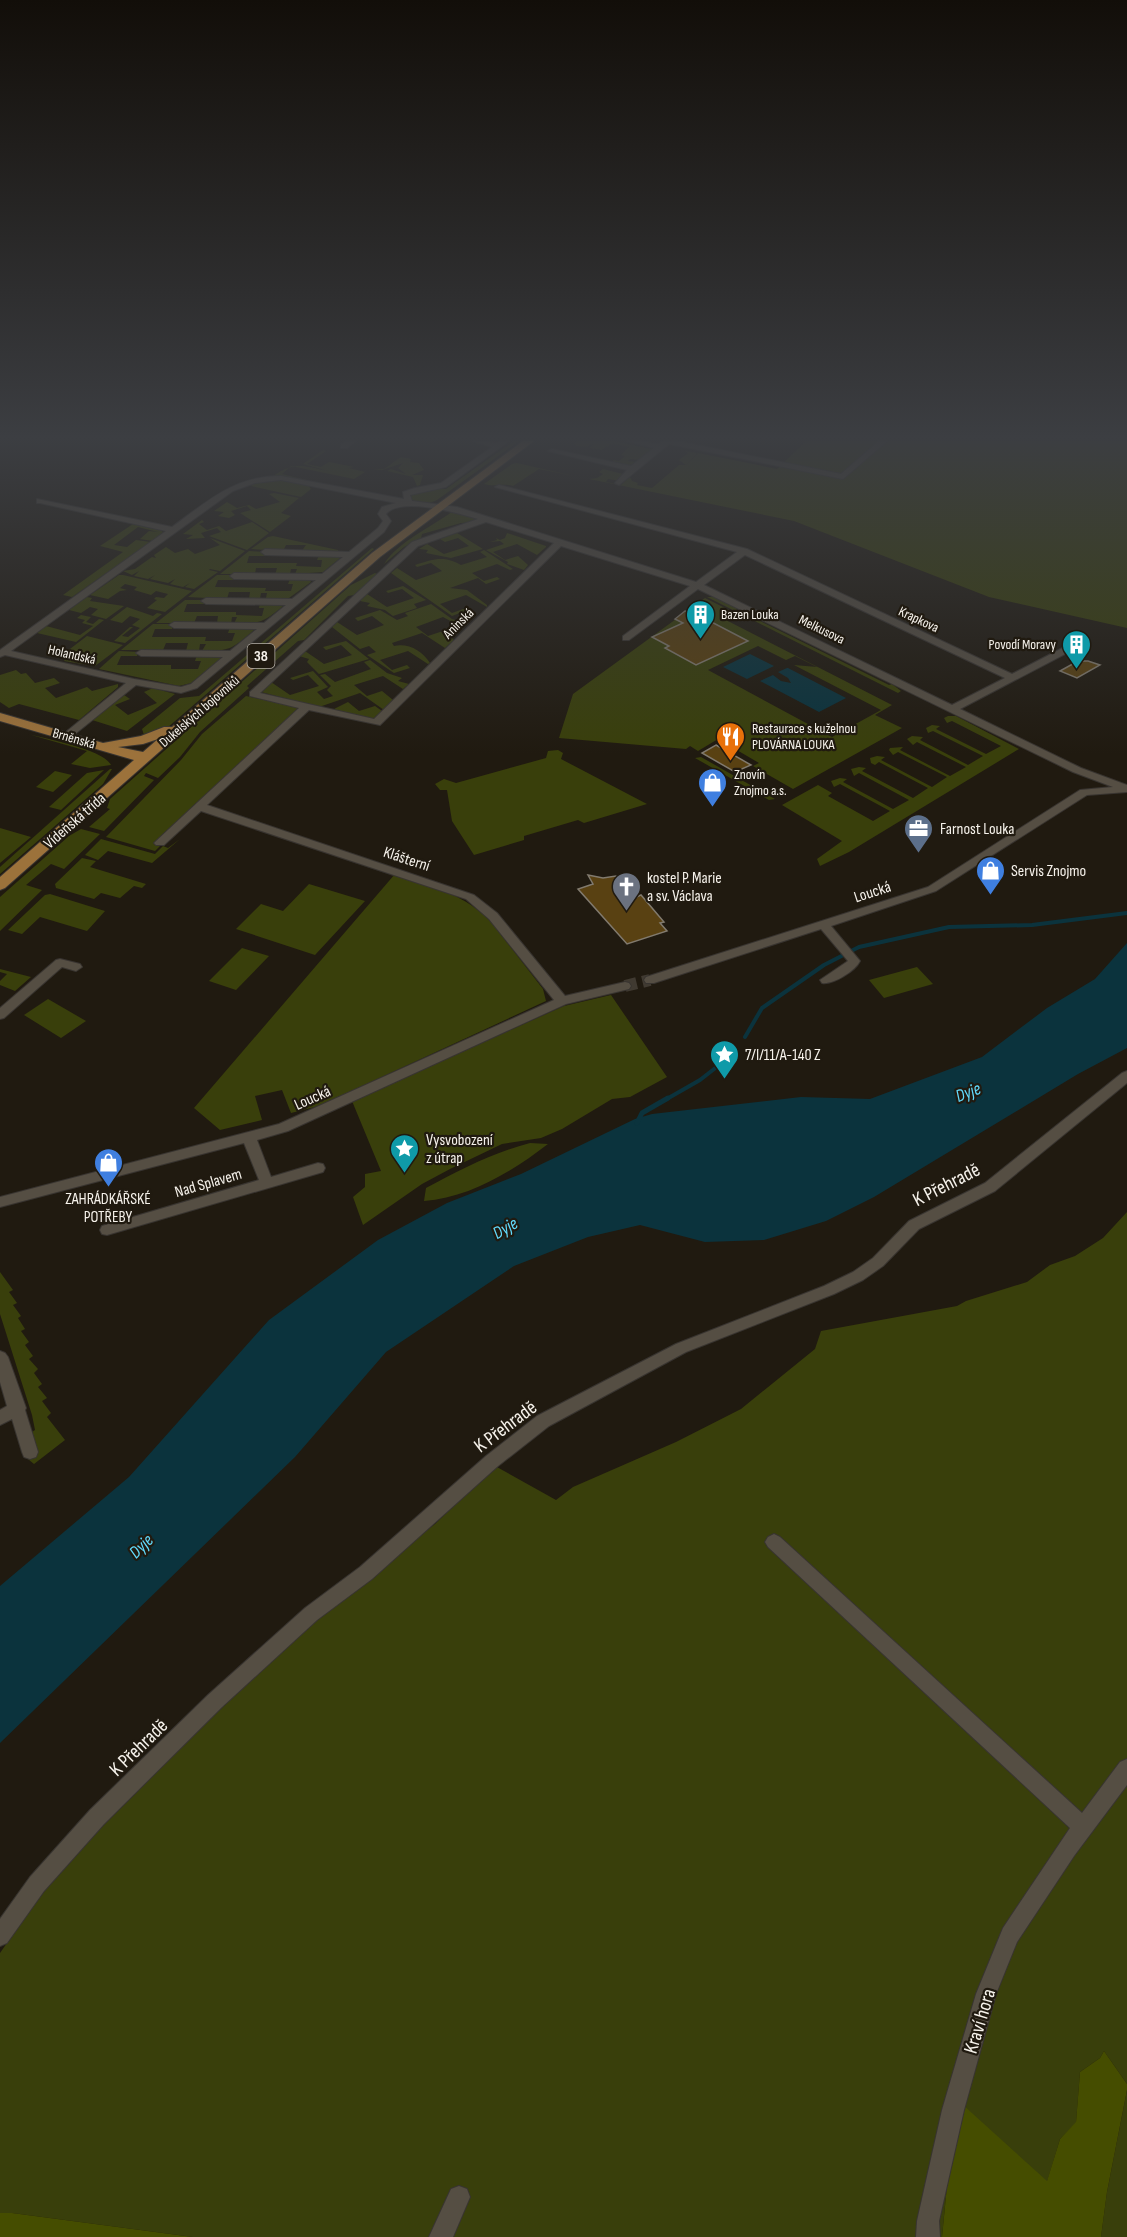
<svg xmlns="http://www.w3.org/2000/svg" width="1127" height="2237" viewBox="0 0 1127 2237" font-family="'Sofia Sans Condensed',sans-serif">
<rect width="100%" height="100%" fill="#201a10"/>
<g fill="#393f0b" fill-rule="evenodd">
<path d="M 514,441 L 519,441 L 437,500 C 430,504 417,505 410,498 L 412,494 L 432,489 L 446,489 Z"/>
<polygon points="577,441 612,441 652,449 639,460 630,459 628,461 636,462 629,466 611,462 614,460 619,461 625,456 621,455 629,447 613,443 601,450 590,448 593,444 585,447 574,445"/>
<polygon points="806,441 1127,441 1127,628 989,597 794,521 589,479 597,478 603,474 599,472 603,469 627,475 620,481 608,479 606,482 621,485 630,477 632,481 638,483 637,485 652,488 679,465 686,465 679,460 688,453 685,451 697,453 686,465 698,453 777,469"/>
<path d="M 323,450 L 326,451 L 307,464 L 321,467 L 329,462 L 354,467 L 338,470 L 349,468 L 365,472 L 354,479 L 291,466 L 282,474 L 318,483 L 273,476 C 295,461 304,466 328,471 L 303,464 Z"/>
<polygon points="401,457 411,459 410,462 419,463 424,470 412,475 423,475 420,485 417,486 413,477 387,471 391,469 406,474 398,468 403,463 382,470 373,469 384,469"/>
<path d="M 517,463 L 574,476 L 539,469 L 513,486 C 502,483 494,487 484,484 L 512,464 Z"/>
<polygon points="283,479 307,484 311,489 301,497 251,486 255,482"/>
<polygon points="274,493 299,498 281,513 291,516 270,532 240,513 251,510 247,506 231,511 235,515 229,518 218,516 224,512 214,511 227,502 237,508 249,505 256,509 280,502 269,494"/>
<path d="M 453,511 L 476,518 L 475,522 L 461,523 L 422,534 L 421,538 L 404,547 L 384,564 C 399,541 430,528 453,511 Z"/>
<polygon points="202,520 204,522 199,524 207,530 219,526 226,531 252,522 269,533 247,550 209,536 221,532 217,528 201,533 205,538 186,539 193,535 183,534"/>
<polygon points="133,524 162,530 163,534 153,541 133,538 140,539 149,531 158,532 138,527 114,545 127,547 136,540 151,542 72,597 63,595 123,552 100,546"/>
<polygon points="457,533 483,549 451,558 426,553 428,550 419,549 427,544 444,554 469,546 458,538 445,542 440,539"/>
<polygon points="507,533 546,546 546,547 537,555 517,544 493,552 505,560 518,556 528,565 524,570 507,564 508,562 486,550 504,544 500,541 490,542 497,540 496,538 500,540 505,538"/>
<polygon points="273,536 338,550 339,553 301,552 306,545 286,545 283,551 251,549 268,537"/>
<polygon points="210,538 245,551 220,571 210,569 209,570 218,572 194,589 185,587 190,583 183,587 170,584 175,579 168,583 150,579 155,575 148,579 134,576 139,571 132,575 123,571 135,569 152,557 156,558 154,555 166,547 175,553 188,549 195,554 220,545"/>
<polygon points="372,548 374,549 167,728 145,738 142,729 180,698 199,696"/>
<path d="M 484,550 L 513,569 L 510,570 L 497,564 L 472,573 L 484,581 L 497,577 L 500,579 L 486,584 L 478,578 L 450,588 L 467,590 L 487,605 L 487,607 L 466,595 L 440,604 L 452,613 L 466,608 L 468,610 L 452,616 L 391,573 L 397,568 L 416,580 L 442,571 L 431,563 L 417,567 L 415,565 C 433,559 444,555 461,565 L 487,557 L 480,552 Z"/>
<polygon points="249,551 264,552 266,554 265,556 249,556 247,563 297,563 296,566 321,567 322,560 317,560 319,555 339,556 340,558 323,572 295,574 297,569 291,569 290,574 275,575 277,568 256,568 255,574 220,574"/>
<polygon points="375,573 377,574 354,595 348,596 304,640 298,641 247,686 249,688 200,732 180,757 158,778 146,773 144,776 154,780 104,831 89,827 110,809 107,808 110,799 351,585"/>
<polygon points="119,575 123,575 192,591 165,612 147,608 157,600 154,599 156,597 164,598 168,594 156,591 151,595 134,590 137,587 125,584 120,588 127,590 120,591 108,599 90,595"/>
<polygon points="217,575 234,575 233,580 218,580 215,587 266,588 265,591 291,591 293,584 288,584 290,579 310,579 311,582 289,598 263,599 266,598 267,593 261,593 260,599 249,599 250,592 229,592 227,599 188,597"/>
<polygon points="403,586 426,600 414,604 417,608 393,616 385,610 367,606 370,603 360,601 367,594 387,607 414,598 402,589 388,593 386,591"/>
<polygon points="87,597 92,598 90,601 124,606 106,619 91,615 98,609 90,607 81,613 69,610"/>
<polygon points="707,597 715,597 738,607 736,609 889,685 892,684 901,691 898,693"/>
<path d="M 705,598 L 735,613 L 724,619 L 892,705 L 875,715 L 902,728 L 793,789 L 753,766 L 759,763 L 718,739 L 698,751 L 690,746 L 686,749 L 559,738 L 573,694 ZM 758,646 L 786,660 L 795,656 L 817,667 L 794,665 L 881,710 L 832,737 L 708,670 Z"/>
<path d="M 185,600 L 204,600 L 204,604 L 187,604 L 184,612 L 236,612 L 236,615 L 262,616 L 264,608 L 259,608 L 260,603 L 281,603 L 283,606 C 264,622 259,624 234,624 L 237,617 L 232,617 L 231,624 L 217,623 L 218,616 L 197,616 L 194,623 L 156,623 Z"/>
<path d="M 431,604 L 452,619 L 459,621 L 456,624 L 443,617 L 416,627 L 428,636 L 443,631 L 454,640 L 445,648 L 422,633 L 392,643 L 394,646 C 409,643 422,651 430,663 L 428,664 L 408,651 L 380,660 L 392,670 L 407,665 L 410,668 L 394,673 L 367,655 L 376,652 L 369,646 L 360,649 L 332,627 L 337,622 L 357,635 L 384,625 L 372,616 L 358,621 L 355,618 L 380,610 L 397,620 L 408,616 L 405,613 Z"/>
<polygon points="127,607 153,616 157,613 162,614 125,643 114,641 130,627 133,627 122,636 128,637 140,628 132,625 140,619 130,616 122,623 110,620"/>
<polygon points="81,615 91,617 86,622 93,624 99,619 104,620 76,642 37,633 46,626 80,635 93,626 82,623 85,620 77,618"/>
<path d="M 153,624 L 174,624 L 172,629 L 155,629 L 152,637 L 206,637 L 205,641 L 232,641 L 235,633 L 228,633 L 230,627 L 254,627 L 255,629 C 233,648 232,651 202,651 L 206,644 L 200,644 L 199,651 L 186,651 L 188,643 L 166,643 L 163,650 L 121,650 Z"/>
<polygon points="87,636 123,645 95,666 64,661 67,657 62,655"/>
<polygon points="346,641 369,659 319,674 307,662 309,659 299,656 305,651 324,664 352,655 341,645 326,650 323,647"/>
<polygon points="119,651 139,652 137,656 121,656 117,665 171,665 171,669 198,669 201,661 195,661 197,655 220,655 222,658 191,683 179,686 99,669"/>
<polygon points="370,660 387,673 402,678 398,681 409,684 403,689 383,676 354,685 367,696 382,691 393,700 384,710 360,693 319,707 261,692 271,682 290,695 319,686 308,675 293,680 290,678 313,671 328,687 317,692 324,699 333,696 327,690 331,686 320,675 325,674 335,682 371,669 364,662"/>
<polygon points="16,670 21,674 26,673 35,683 54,678 60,683 45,688 56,698 87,687 92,691 118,684 118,687 79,720 19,704 9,708 0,702 0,675"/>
<polygon points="153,688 175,694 127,731 92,720 124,695 130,699 115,705 128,715 157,703 144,692"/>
<polygon points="246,696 296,707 298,709 155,851 106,837 181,760 202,734"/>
<polygon points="348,702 359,711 375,706 382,711 374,720 332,710"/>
<polygon points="948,716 956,716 1019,749 849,852 820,866 817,859 842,841 782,805 818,785 832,793 828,796 873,821 890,811 840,784 834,787 831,781 840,778 847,779 843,782 893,809 909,800 859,773 854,776 851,769 859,767 866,768 862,771 913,798 928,788 879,762 875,765 871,763 870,758 877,756 885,757 881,760 932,787 947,777 898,752 893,755 889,750 890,748 903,747 900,750 950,776 966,767 917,742 913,745 907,739 912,736 923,737 920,740 968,765 983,756 933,731 928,733 926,728 932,725 940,726 936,729 986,754 1001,746 952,721 947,723 944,718"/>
<path d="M 28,734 C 46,739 103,749 111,765 L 90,768 L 71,764 L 87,751 Z"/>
<polygon points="558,750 563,753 561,759 647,804 584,823 578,820 524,836 524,840 474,855 452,821 447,790 440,790 435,784 444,779 456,783 546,758 548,751"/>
<polygon points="701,757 775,799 769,800 695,758"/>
<polygon points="110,769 112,769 103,784 0,874 0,867"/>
<polygon points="104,770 61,810 49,807 87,773"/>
<polygon points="55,771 72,775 53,792 36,787"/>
<polygon points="0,828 31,837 0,863"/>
<polygon points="81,829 100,834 64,869 51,864 26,885 42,890 0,931 0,897 69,836"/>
<polygon points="101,839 155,854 163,846 168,848 180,839 152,863 108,851 98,860 85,855"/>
<polygon points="82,858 96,861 90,867 146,884 142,888 134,886 120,898 101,893 94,899 56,888 55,884"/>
<path d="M 395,874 C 431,886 458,892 488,918 L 543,989 L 546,1001 L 319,1106 L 291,1113 L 282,1090 L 255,1096 L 262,1120 L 220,1130 L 194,1108 Z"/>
<polygon points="309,884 365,901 315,955 236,929 261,904 283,911"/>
<polygon points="50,894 105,911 87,931 40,917 22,934 8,930 45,895"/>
<polygon points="242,948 269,956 236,990 209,981"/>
<polygon points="917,967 933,984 884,998 869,980"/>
<polygon points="0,969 31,977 15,991 0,985 0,981 7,974 0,972"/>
<polygon points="611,995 667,1077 630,1097 612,1099 562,1129 541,1138 502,1144 450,1169 422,1184 363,1225 353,1197 365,1187 365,1174 381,1171 352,1101 564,1006"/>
<polygon points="48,999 86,1021 61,1038 24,1015"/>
<path d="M 530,1143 L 548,1144 C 513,1171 469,1198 424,1201 L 426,1188 C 460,1170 492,1153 530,1143 Z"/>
<polygon points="1127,1212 1127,2084 1104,2051 1100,2058 1080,2072 1076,2123 1060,2139 1047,2182 949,2165 942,2237 193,2237 12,2213 0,2213 0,1953 53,1877 119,1804 220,1706 290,1645 340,1598 435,1524 495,1466 556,1500 573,1487 676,1442 741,1409 815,1349 821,1331 957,1306 966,1301 1027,1282 1050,1265 1075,1256 1103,1238"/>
<polygon points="0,1272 13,1290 9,1292 17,1303 13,1305 21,1316 18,1318 25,1329 21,1331 29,1342 25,1345 33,1356 29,1359 38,1369 34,1373 42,1384 38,1387 47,1398 42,1401 51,1413 47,1417 65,1440 34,1464 23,1455 27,1451 29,1457 38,1453 32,1432 35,1430 32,1415 0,1314"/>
<polygon points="1127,2090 1127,2237 1101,2237 1107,2192"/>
</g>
<g fill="#454d00">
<polygon points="1104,2051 1127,2084 1127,2090 1107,2192 1101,2237 942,2237 949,2165 962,2104 1047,2181 1060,2139 1076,2122 1080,2072 1100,2058"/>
<polygon points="0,2213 12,2213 193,2237 0,2237"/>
</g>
<g fill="#0b333d">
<polygon points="750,654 774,666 747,679 723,667"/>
<polygon points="787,668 788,668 846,698 819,712 760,681 773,675 781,681 791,683 788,678 778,672"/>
<polygon points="1127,943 1127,1048 1078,1074 874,1197 826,1221 764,1240 705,1242 640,1225 588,1237 514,1266 386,1352 295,1457 0,1743 0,1586 129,1477 269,1320 378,1240 447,1203 521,1174 635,1119 652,1114 801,1097 870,1099 982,1057 1047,1008 1095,979"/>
</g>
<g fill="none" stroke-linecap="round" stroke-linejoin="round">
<g stroke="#0b333d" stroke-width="4">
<polyline points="745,1037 762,1008 824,965 859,947 949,927 1032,925 1127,913"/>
<polyline points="665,1100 700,1080 732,1055"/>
</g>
<polyline stroke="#0b333d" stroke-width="5" points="637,1123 642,1113 668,1098"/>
</g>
<g fill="#594112" stroke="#817a6e" stroke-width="1.5">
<polygon points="685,611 700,616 748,641 696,665 665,648 669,646 652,637 683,623 675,619"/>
<polygon points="1078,661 1088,661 1100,665 1077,678 1060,671"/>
<polygon points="716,745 751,765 735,772 702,753"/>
<polygon points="588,875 603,878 616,876 636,897 641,895 664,922 660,923 667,931 627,944 578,889 593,884"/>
</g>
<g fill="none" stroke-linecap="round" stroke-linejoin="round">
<polyline stroke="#403a31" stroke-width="12" stroke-dasharray="12 6" stroke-linecap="butt" points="625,986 650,980"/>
<defs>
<g id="minor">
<polygon points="347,441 356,441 347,448 341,448 341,444"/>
<path d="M 473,441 L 497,443 L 500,441 L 509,441 L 446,487 L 410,495 L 412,501 L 457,507 L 696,582 L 737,552 L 495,487 L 499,485 L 747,549 L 1012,674 L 1080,639 L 1086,639 L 1086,643 L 960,709 L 1081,768 L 1127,785 L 1127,792 L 1087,795 L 936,891 L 831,926 L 860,961 C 855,971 833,985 822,983 L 820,980 L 848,961 L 821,929 L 654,983 L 646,983 L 644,980 L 646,977 L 928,887 L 1080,790 L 1113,787 L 1073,772 L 698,589 L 629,640 L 623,640 L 623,636 L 690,586 L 561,546 L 380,725 L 309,710 L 207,805 L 474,895 L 497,913 L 565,996 L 625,982 L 629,983 L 631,986 L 629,989 L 566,1004 L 288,1131 L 257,1140 L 271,1177 L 318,1163 L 323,1164 L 325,1168 L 323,1172 L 107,1235 L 102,1234 L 100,1230 L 102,1226 L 259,1180 L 244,1143 L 0,1207 L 0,1197 L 279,1124 L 554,1000 L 489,919 L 466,899 L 201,811 L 164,845 L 156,845 L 154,843 L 299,708 L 250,696 L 250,692 L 412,542 L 478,519 C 457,513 401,496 386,514 L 391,521 L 384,532 L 197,688 L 181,693 L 136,685 L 70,738 L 66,739 L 61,736 L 126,683 L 5,655 L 0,657 L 0,650 L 166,531 L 40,503 L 37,503 L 37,499 L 172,527 C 208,501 234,476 281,476 L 404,499 L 403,492 L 415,488 L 441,483 L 492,447 ZM 281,480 L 396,503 L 382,507 L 378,514 L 383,521 L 378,528 L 349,552 L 265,549 L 261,552 L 265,555 L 343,557 L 322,574 L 234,573 L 230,576 L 234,579 L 316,580 L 292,599 L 206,598 L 201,601 L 206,604 L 286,605 L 264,623 L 174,622 L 169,625 L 174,628 L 257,629 L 230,651 L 141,650 L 136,653 L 141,656 L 223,657 L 191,684 L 181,687 L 134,679 L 11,651 L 233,491 L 255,483 ZM 486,522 L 554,543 L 374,719 L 260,693 L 418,546 ZM 745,555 L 1005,678 L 952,705 L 704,585 Z"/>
<polygon points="627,441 641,441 658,444 663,441 677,441 841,474 879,441 887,441 843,479 669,444 619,485 615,483 627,470 548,451 552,449 631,466 654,448"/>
<polygon points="60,959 80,964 82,967 76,971 62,967 4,1018 0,1019 0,1008 56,960"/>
<polygon points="1127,1071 1127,1083 995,1191 919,1229 883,1266 863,1280 834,1294 686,1352 549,1426 498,1466 372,1579 317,1620 222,1707 104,1824 44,1891 7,1943 0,1946 0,1919 30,1877 90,1810 208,1695 305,1608 360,1567 486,1456 537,1416 676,1344 824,1286 853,1272 873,1258 909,1221 985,1183 1122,1073"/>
<polygon points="0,1351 5,1353 8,1357 26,1408 25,1410 38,1452 36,1457 30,1459 24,1457 22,1452 12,1419 0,1425 0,1410 7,1406 0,1382"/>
<polygon points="774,1534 780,1537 1082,1813 1120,1762 1127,1759 1127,1785 1074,1856 1017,1942 996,1994 964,2110 939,2221 940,2237 916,2237 917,2221 942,2110 976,1994 1003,1928 1070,1828 768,1547 765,1542 768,1537"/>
<polygon points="459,2186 467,2189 470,2197 453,2237 429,2237 451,2189"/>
</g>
<path id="major" d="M 523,441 L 534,441 L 380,557 L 5,888 L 0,890 L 0,877 L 134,760 L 0,721 L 0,713 L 103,743 L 141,736 L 164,727 L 172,727 L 372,553 ZM 158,739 L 143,752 L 118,747 L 143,744 Z"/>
</defs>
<use href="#minor" stroke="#383430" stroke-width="2"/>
<use href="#major" stroke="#383430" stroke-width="2"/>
<use href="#minor" fill="#554e43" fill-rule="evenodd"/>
<use href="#major" fill="#9c723b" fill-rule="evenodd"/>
</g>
<linearGradient id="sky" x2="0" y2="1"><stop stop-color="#120e09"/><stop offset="0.58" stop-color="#3c3e42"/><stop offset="1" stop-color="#3c3e42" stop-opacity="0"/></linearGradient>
<rect width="1127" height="754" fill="url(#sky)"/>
<defs>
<symbol id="building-pin" viewBox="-11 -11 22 30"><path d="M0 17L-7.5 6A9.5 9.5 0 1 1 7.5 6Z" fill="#0f9aa8" stroke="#201a10"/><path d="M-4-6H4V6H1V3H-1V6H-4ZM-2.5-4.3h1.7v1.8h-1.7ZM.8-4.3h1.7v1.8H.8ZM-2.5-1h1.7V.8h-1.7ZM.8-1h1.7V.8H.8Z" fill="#fff"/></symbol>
<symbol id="restaurant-pin" viewBox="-11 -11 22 30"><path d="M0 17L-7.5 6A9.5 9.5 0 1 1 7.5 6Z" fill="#e8710a" stroke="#201a10"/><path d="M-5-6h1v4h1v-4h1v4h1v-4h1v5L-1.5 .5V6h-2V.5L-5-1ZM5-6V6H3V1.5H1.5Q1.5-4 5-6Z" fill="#fff"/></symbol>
<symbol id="shop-pin" viewBox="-11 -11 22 30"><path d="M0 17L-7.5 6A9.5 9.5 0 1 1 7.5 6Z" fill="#3f7fe0" stroke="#201a10"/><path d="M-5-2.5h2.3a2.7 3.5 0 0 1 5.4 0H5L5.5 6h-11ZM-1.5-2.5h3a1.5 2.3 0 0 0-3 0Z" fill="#fff"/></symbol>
<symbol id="office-pin" viewBox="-11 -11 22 30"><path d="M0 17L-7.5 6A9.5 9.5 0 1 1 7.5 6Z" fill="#5c6f8a" stroke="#201a10"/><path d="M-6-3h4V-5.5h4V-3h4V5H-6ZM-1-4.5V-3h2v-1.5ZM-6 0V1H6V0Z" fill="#fff"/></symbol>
<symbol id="church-pin" viewBox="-11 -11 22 30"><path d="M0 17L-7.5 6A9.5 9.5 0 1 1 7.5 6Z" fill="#6b7280" stroke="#201a10"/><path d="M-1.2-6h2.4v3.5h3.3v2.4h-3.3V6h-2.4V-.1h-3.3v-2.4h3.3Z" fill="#fff"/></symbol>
<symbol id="sight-pin" viewBox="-11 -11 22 30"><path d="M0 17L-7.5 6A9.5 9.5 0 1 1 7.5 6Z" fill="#0f9aa8" stroke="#201a10"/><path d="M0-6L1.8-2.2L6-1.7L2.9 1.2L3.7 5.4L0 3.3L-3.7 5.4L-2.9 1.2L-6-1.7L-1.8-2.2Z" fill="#fff"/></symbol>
</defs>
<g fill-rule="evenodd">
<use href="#building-pin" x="684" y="598" width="33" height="45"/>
<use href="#building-pin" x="1060" y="628" width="33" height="45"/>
<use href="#restaurant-pin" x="714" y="720" width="33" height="45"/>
<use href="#shop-pin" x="696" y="766" width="33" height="45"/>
<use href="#office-pin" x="902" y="812" width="33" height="45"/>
<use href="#shop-pin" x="974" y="854" width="33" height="45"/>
<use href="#church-pin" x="610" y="870" width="33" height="45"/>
<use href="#sight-pin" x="708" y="1038" width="33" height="45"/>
<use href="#sight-pin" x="388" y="1132" width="33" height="45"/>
<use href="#shop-pin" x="92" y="1146" width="33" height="45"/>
</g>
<g text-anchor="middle" stroke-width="4.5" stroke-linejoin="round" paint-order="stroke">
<g font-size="14" fill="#f6f2eb" stroke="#201a10" text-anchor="start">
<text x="721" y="619">Bazen Louka</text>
<text x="1056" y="649" text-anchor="end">Povodí Moravy</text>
<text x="752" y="733">Restaurace s kuželnou<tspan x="752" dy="16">PLOVÁRNA LOUKA</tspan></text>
<text x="734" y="779">Znovín<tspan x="734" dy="16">Znojmo a.s.</tspan></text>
</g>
<g font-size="14" fill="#f6f2eb" stroke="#201a10">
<text transform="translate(919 619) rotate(25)" y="5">Krapkova</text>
<text transform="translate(458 623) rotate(-45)" y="5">Aninská</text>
<text transform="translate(822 629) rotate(26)" y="5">Melkusova</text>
<text transform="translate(72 654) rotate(13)" y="5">Holandská</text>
<text transform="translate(199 711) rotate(-41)" y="5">Dukelských bojovníků</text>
<text transform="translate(74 738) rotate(16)" y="5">Brněnská</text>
</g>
<rect fill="#201a10" stroke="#b6b1a9" stroke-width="1.5" x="247.5" y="644" width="27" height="24" rx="4.5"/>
<g font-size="15" font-weight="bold" fill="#f6f2eb">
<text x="261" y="661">38</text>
</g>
<g font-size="16" fill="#f6f2eb" stroke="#201a10">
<text transform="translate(74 820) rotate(-41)" y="6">Vídeňská třída</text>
<text transform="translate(407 858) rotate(18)" y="6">Klášterní</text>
<text transform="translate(872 891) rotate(-18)" y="6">Loucká</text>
<text transform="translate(312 1097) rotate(-24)" y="6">Loucká</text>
<text transform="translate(208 1182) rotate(-16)" y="6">Nad Splavem</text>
</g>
<g font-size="16" fill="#f6f2eb" stroke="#201a10" text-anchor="start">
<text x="940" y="834">Farnost Louka</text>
<text x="1011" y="876">Servis Znojmo</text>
<text x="647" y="883">kostel P. Marie<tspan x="647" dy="18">a sv. Václava</tspan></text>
<text x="745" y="1060">7/I/11/A-140 Z</text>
<text x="426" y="1145">Vysvobození<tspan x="426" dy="18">z útrap</tspan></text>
<text x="108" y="1204" text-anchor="middle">ZAHRÁDKÁŘSKÉ<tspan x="108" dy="18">POTŘEBY</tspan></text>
</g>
<g font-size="18" font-style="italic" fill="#62dbfd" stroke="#201a10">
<text transform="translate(968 1092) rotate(-21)" y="6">Dyje</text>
<text transform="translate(505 1228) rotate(-30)" y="6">Dyje</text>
<text transform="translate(141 1546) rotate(-44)" y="6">Dyje</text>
</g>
<g font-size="20" fill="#f6f2eb" stroke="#201a10">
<text transform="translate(946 1184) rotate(-27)" y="7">K Přehradě</text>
<text transform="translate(505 1426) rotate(-37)" y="7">K Přehradě</text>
<text transform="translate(138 1747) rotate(-44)" y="7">K Přehradě</text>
<text transform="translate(979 2021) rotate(-73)" y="7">Kraví hora</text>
</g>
</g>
</svg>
